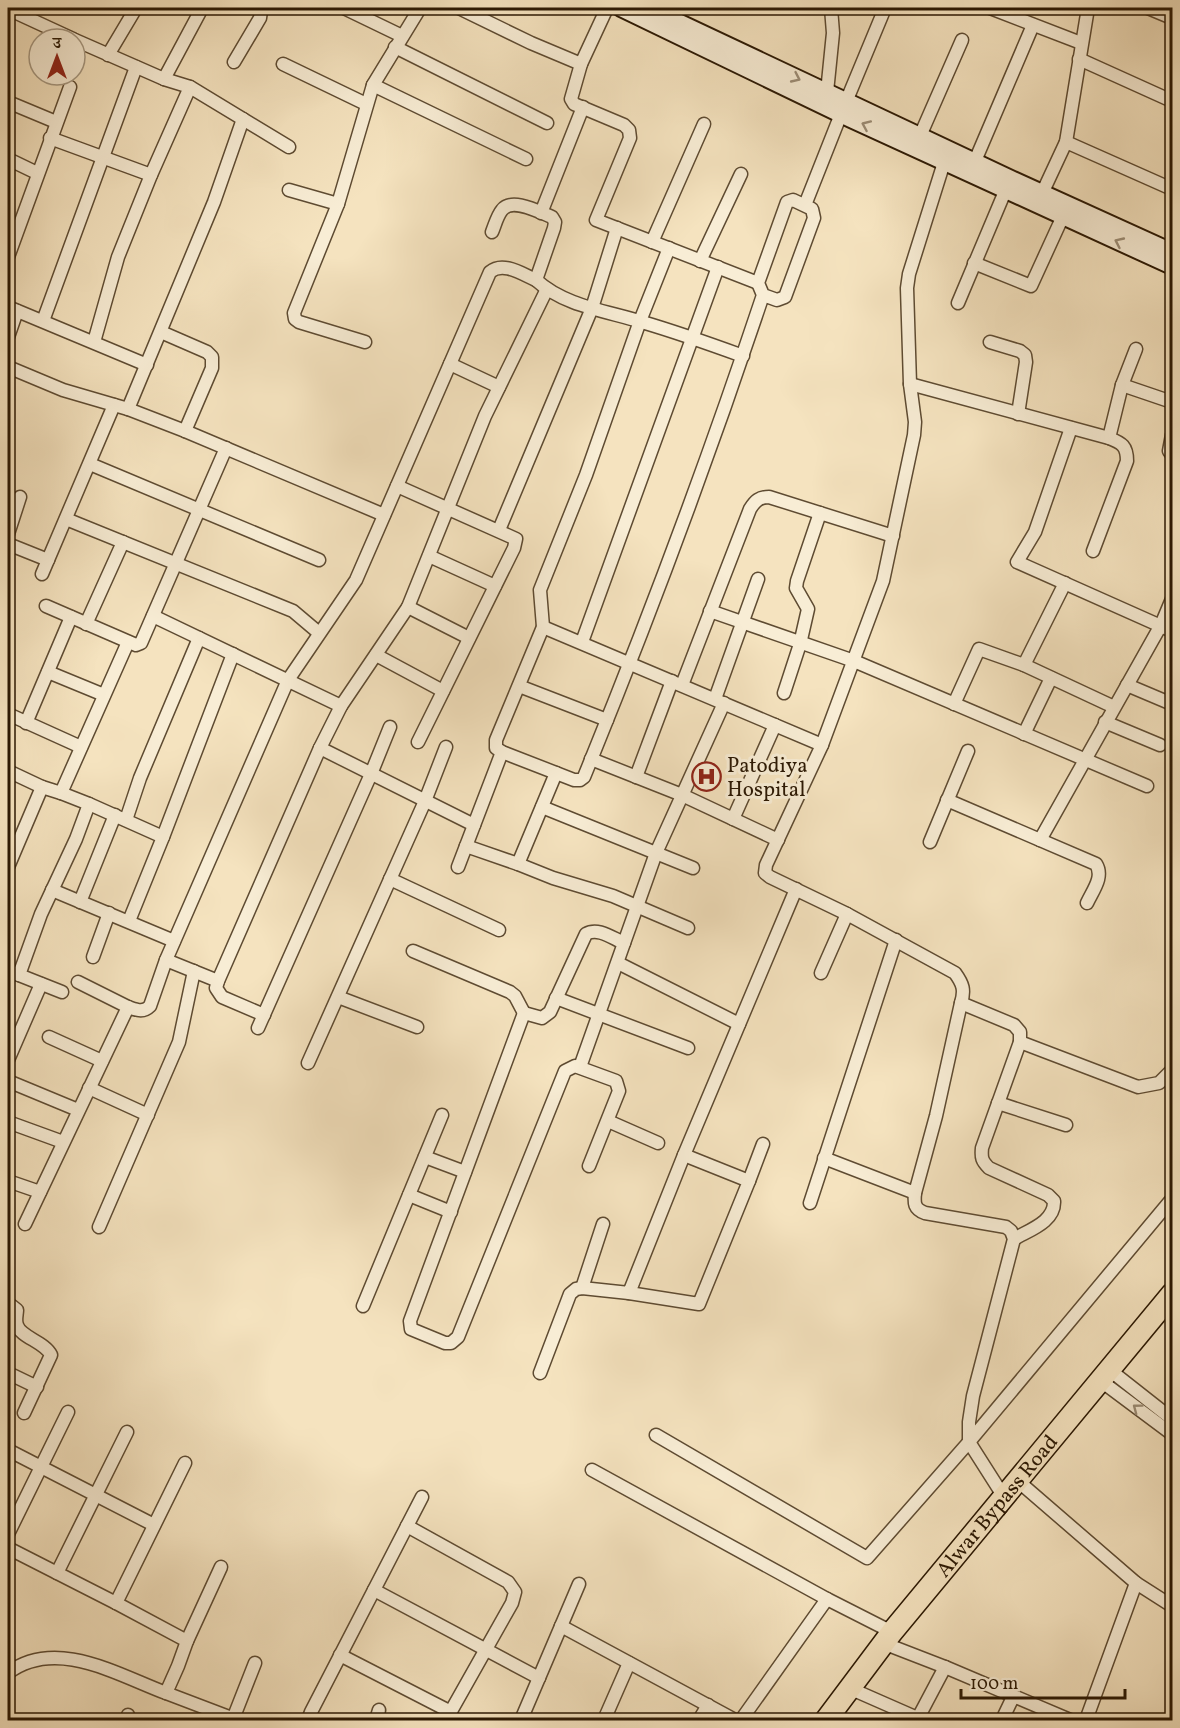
<svg xmlns="http://www.w3.org/2000/svg" width="1180" height="1728" viewBox="0 0 1180 1728" font-family="Vollkorn,'Noto Serif Devanagari',serif">
<rect width="100%" height="100%" fill="#f5e3bf"/>
<filter id="stains"><feTurbulence type="fractalNoise" baseFrequency=".00333" numOctaves="4"/><feColorMatrix values="0 0 0 0 .2 0 0 0 0 .09 0 0 0 0 .02 0 0 0 .5 -.17"/></filter>
<radialGradient id="worn" r=".72"><stop offset=".6" stop-color="#630" stop-opacity="0"/><stop offset="1" stop-color="#630" stop-opacity=".3"/></radialGradient>
<g fill="none" stroke-linecap="round" stroke-linejoin="round">
<defs>
<g id="street">
<polyline points="202,8 164,79 190,87 289,147"/>
<polyline points="344,8 402,36"/>
<polyline points="459,8 531,43 581,64"/>
<polyline points="607,8 581,64 571,99 574,104 624,125 629,130 630,138 596,220 758,283"/>
<polyline points="990,8 1081,43"/>
<polyline points="1148,8 1172,18"/>
<polyline points="8,9 73,39"/>
<polyline points="75,40 164,79"/>
<polyline points="395,47 547,123"/>
<polyline points="108,55 136,8"/>
<polyline points="1079,59 1172,101"/>
<polyline points="234,62 260,18 261,11 259,8"/>
<polyline points="283,64 366,104"/>
<polyline points="373,85 526,159"/>
<polyline points="827,92 833,33 831,8"/>
<polyline points="8,102 56,122"/>
<polyline points="846,102 885,8"/>
<polyline points="920,136 962,40"/>
<polyline points="50,138 151,175"/>
<polyline points="1066,142 1172,189"/>
<path d="M 946,156 L 909,274 L 907,288 L 910,384 L 915,422 L 914,435 L 883,581 L 822,745 L 766,865 L 765,873 L 770,877 L 847,914 L 955,973 C 963,984 965,990 961,1003 L 1014,1025 L 1020,1032 L 1020,1042 L 1138,1087 L 1159,1083 L 1172,1070"/>
<polyline points="8,159 37,173"/>
<polyline points="975,161 1033,25"/>
<polyline points="289,190 338,204"/>
<polyline points="1039,200 1066,142 1088,8"/>
<polyline points="805,205 841,114"/>
<polyline points="541,213 583,107"/>
<path d="M 492,232 C 495,225 497,216 502,210 C 512,197 539,212 552,217 L 555,222 L 554,228 L 536,280 C 564,306 607,311 642,322 C 676,332 710,344 743,356"/>
<polyline points="652,242 704,124"/>
<path d="M 669,248 L 640,321 L 586,475 L 540,590 L 543,627 L 496,740 L 496,748 L 502,752 L 574,780 L 580,780 L 584,777 C 649,618 709,457 763,295 L 758,283 L 787,202 L 793,200 L 812,209 L 814,218 L 785,297 L 777,300 L 763,295"/>
<polyline points="8,257 70,87"/>
<polyline points="700,261 741,174"/>
<polyline points="974,263 1031,286 1063,216"/>
<polyline points="958,303 1006,189"/>
<polyline points="8,307 147,365"/>
<polyline points="43,321 136,67"/>
<polyline points="161,332 207,352 212,357 212,368 185,431"/>
<polyline points="8,337 17,311"/>
<polyline points="94,342 118,257 151,175 190,87"/>
<polyline points="365,342 299,322 295,319 294,313 338,204 373,85 420,8"/>
<polyline points="990,342 1020,351 1025,355 1026,362 1018,414"/>
<polyline points="450,364 499,387"/>
<polyline points="8,367 63,390 128,409 185,431 384,515"/>
<path d="M 910,384 L 1109,438 C 1122,443 1127,446 1127,461 L 1093,551"/>
<polyline points="1122,385 1172,402"/>
<polyline points="128,409 214,202 243,119"/>
<polyline points="1071,428 1035,532 1017,562 1172,631"/>
<polyline points="1172,435 1169,451 1172,455"/>
<polyline points="1109,438 1122,385 1136,349"/>
<polyline points="90,464 319,560"/>
<polyline points="397,486 516,539 514,548 418,742"/>
<polyline points="66,519 293,611 319,633"/>
<polyline points="499,530 592,308 617,228"/>
<polyline points="8,534 20,497"/>
<polyline points="8,544 48,560"/>
<polyline points="429,556 495,586"/>
<polyline points="42,574 114,405"/>
<polyline points="46,606 136,645 141,643 226,448"/>
<polyline points="408,607 469,638"/>
<polyline points="710,611 854,661 1147,786"/>
<polyline points="153,616 341,706"/>
<polyline points="86,624 123,542"/>
<polyline points="543,627 822,745"/>
<polyline points="582,642 718,267"/>
<polyline points="376,655 443,691"/>
<polyline points="1024,665 1065,583"/>
<polyline points="48,672 104,695"/>
<path d="M 682,685 L 750,509 C 755,501 759,497 769,497 L 893,536"/>
<polyline points="1127,685 1172,704"/>
<polyline points="519,686 607,720"/>
<polyline points="784,693 800,644 808,609 796,588 797,581 820,513"/>
<polyline points="715,699 758,579"/>
<polyline points="954,704 979,649 1024,665 1114,707"/>
<polyline points="8,714 81,747"/>
<polyline points="1105,722 1160,745"/>
<polyline points="26,723 71,617"/>
<polyline points="1024,734 1051,678"/>
<polyline points="320,748 474,825"/>
<polyline points="591,759 682,795 778,840"/>
<polyline points="8,771 42,787"/>
<polyline points="556,773 518,864 553,878 613,896 688,928"/>
<polyline points="636,777 672,681"/>
<path d="M 947,800 L 1096,864 C 1104,877 1093,890 1087,903"/>
<polyline points="89,804 163,837 129,921"/>
<polyline points="542,807 693,868"/>
<polyline points="733,819 775,725"/>
<polyline points="126,820 140,778 199,638"/>
<polyline points="163,837 233,654"/>
<polyline points="1040,840 1161,625 1172,599"/>
<polyline points="930,842 968,751"/>
<polyline points="466,846 518,864"/>
<polyline points="8,867 42,787 61,793 128,642"/>
<polyline points="458,867 502,752"/>
<polyline points="390,879 499,930"/>
<polyline points="52,890 174,941"/>
<polyline points="80,902 115,815"/>
<polyline points="413,951 510,992 515,996 524,1013"/>
<polyline points="93,957 109,913"/>
<polyline points="166,960 218,981"/>
<polyline points="618,963 739,1024"/>
<polyline points="8,970 19,975 41,914 76,839 89,804 61,793"/>
<polyline points="821,973 847,914"/>
<polyline points="19,975 62,992"/>
<polyline points="78,982 128,1007"/>
<polyline points="338,997 417,1027"/>
<polyline points="556,998 688,1048"/>
<path d="M 961,1003 L 936,1116 L 915,1193 C 914,1203 914,1209 925,1213 L 1006,1227 L 1011,1231 L 1014,1239 L 973,1396 L 969,1422 L 969,1442 L 1004,1497"/>
<polyline points="264,1015 222,997 216,988 218,981 320,748 341,706 408,607 485,416 547,289"/>
<polyline points="258,1028 371,774 390,727"/>
<polyline points="49,1037 102,1061"/>
<polyline points="8,1060 41,984"/>
<polyline points="308,1063 425,801 446,747"/>
<polyline points="580,1067 656,853 724,703"/>
<polyline points="8,1081 78,1110"/>
<polyline points="89,1088 148,1115"/>
<polyline points="998,1103 1066,1125"/>
<polyline points="608,1121 658,1143"/>
<polyline points="8,1122 63,1142"/>
<polyline points="425,1157 465,1172"/>
<polyline points="824,1158 915,1193"/>
<path d="M 589,1166 L 619,1091 L 616,1081 L 575,1066 L 565,1071 L 458,1337 L 451,1343 L 445,1343 L 411,1329 L 410,1321 L 524,1013 L 542,1018 L 550,1012 L 586,934 C 598,927 612,938 624,943"/>
<polyline points="8,1181 40,1192"/>
<polyline points="749,1181 763,1144"/>
<polyline points="409,1195 451,1212"/>
<polyline points="810,1203 896,940"/>
<path d="M 25,1224 L 128,1007 C 137,1010 143,1013 150,1006 L 166,960 L 288,680 L 356,580 L 490,272 C 503,261 522,274 536,280"/>
<polyline points="99,1227 179,1042 194,971"/>
<path d="M 1014,1239 C 1029,1230 1055,1222 1054,1201 L 1048,1195 L 989,1168 C 982,1161 981,1158 982,1148 L 1020,1042"/>
<polyline points="582,1288 603,1224"/>
<polyline points="629,1293 699,1304 749,1181 684,1155"/>
<path d="M 8,1305 L 12,1306 L 17,1310 C 17,1314 15,1320 17,1325 C 20,1337 45,1342 51,1355 L 24,1413"/>
<polyline points="363,1306 442,1115"/>
<polyline points="1111,1371 1172,1419"/>
<polyline points="8,1373 37,1387"/>
<polyline points="540,1373 570,1294 576,1289 582,1288 629,1293 684,1155 796,889"/>
<polyline points="1101,1381 1172,1434"/>
<polyline points="656,1435 867,1558 969,1442 1171,1200"/>
<polyline points="8,1450 154,1525"/>
<polyline points="592,1470 827,1599 892,1632"/>
<polyline points="1018,1481 1136,1583 1172,1606"/>
<polyline points="407,1526 508,1582 515,1592 512,1603 446,1720"/>
<polyline points="8,1534 68,1412"/>
<polyline points="8,1548 116,1603 187,1641 178,1666 166,1693 237,1720"/>
<polyline points="57,1573 127,1432"/>
<polyline points="374,1590 539,1678"/>
<polyline points="116,1603 185,1463"/>
<polyline points="561,1626 735,1720"/>
<polyline points="187,1641 221,1567"/>
<polyline points="883,1643 945,1667 1070,1720"/>
<polyline points="340,1655 451,1712"/>
<path d="M 8,1673 C 56,1637 118,1675 166,1693"/>
<polyline points="849,1688 922,1720"/>
<polyline points="233,1719 255,1663"/>
<polyline points="126,1720 128,1715"/>
<polyline points="308,1720 311,1712 422,1497"/>
<polyline points="376,1720 379,1710"/>
<polyline points="521,1720 579,1584"/>
<polyline points="604,1720 629,1663"/>
<polyline points="699,1720 708,1705"/>
<polyline points="741,1720 827,1599"/>
<polyline points="917,1720 945,1667"/>
<polyline points="1002,1720 1013,1697"/>
<polyline points="1086,1720 1136,1583"/>
</g>
<g id="secondary">
<polyline points="621,8 851,119 1172,266"/>
<polyline points="648,8 1011,179 1172,252"/>
</g>
<g id="highway">
<path id="s1" d="M 826,1720 L 892,1632 L 1172,1294"/>
</g>
</defs>
<use href="#street" stroke="#5e4b32" stroke-width="15"/>
<use href="#secondary" stroke="#2b1803" stroke-width="20"/>
<use href="#highway" stroke="#2b1803" stroke-width="24"/>
<use href="#street" stroke="#f8edd5" stroke-width="12"/>
<use href="#secondary" stroke="#f8edd5" stroke-width="16"/>
<use href="#highway" stroke="#f5e3bf" stroke-width="21"/>
</g>
<defs><path id="oneway-chevron" d="M-2-3.5L2.5 0L-2 3.5" fill="none" stroke-width="1.6" stroke-linecap="round" stroke-linejoin="round" transform="scale(1.5)"/></defs>
<g stroke="#9c8d76">
<use href="#oneway-chevron" transform="translate(796 78) rotate(25)"/>
<use href="#oneway-chevron" transform="translate(866 125) rotate(-156)"/>
<use href="#oneway-chevron" transform="translate(1119 242) rotate(-155)"/>
<use href="#oneway-chevron" transform="translate(1137 1408) rotate(-143)"/>
</g>
<defs>
<symbol id="hospital-ring" viewBox="-11 -11 22 22"><circle r="9.5" fill="#f8edd5" stroke="#8f2418" stroke-width="1.5"/><path d="M-5-5h3v3.5h4V-5h3V5h-3V1.5h-4V5h-3Z" fill="#8f2418"/></symbol>
</defs>
<g fill-rule="evenodd">
<use href="#hospital-ring" x="690" y="760" width="33" height="33"/>
</g>
<g text-anchor="middle" stroke-width="6" stroke-linejoin="round" paint-order="stroke">
<g font-size="21" fill="#2b1803" stroke="#f8edd5" text-anchor="start">
<text x="727" y="772">Patodiya<tspan x="727" dy="24">Hospital</tspan></text>
</g>
<g font-size="21" fill="#2b1803" stroke="#f8edd5">
<text dy="7" stroke="none"><textPath href="#s1" startOffset="274">Alwar Bypass Road</textPath></text>
</g>
</g>
<rect width="1180" height="1728" fill="none" stroke="#f5e3bf" stroke-width="30"/>
<rect x="9" y="9" width="1162" height="1710" fill="none" stroke="#2b1803" stroke-width="3"/>
<rect x="15" y="15" width="1150" height="1698" fill="none" stroke="#2b1803" stroke-width="1.5"/>
<g transform="translate(57 57)"><circle r="28" fill="#f8edd5" stroke="#a69881" stroke-width="1.5"/>
<path d="M0-4.5L10 22L0 15L-10 22Z" fill="#8f2418"/>
<text y="-9" font-size="16" font-weight="bold" text-anchor="middle" fill="#2b1803">उ</text>
</g>
<path d="M961 1689v9h164v-9" fill="none" stroke="#2b1803" stroke-width="3"/>
<text x="970" y="1689" font-size="18" fill="#2b1803" stroke="#f8edd5" stroke-width="4.5" paint-order="stroke">100 m</text>
<rect width="100%" height="100%" filter="url(#stains)"/>
<rect width="100%" height="100%" fill="url(#worn)"/>
</svg>
